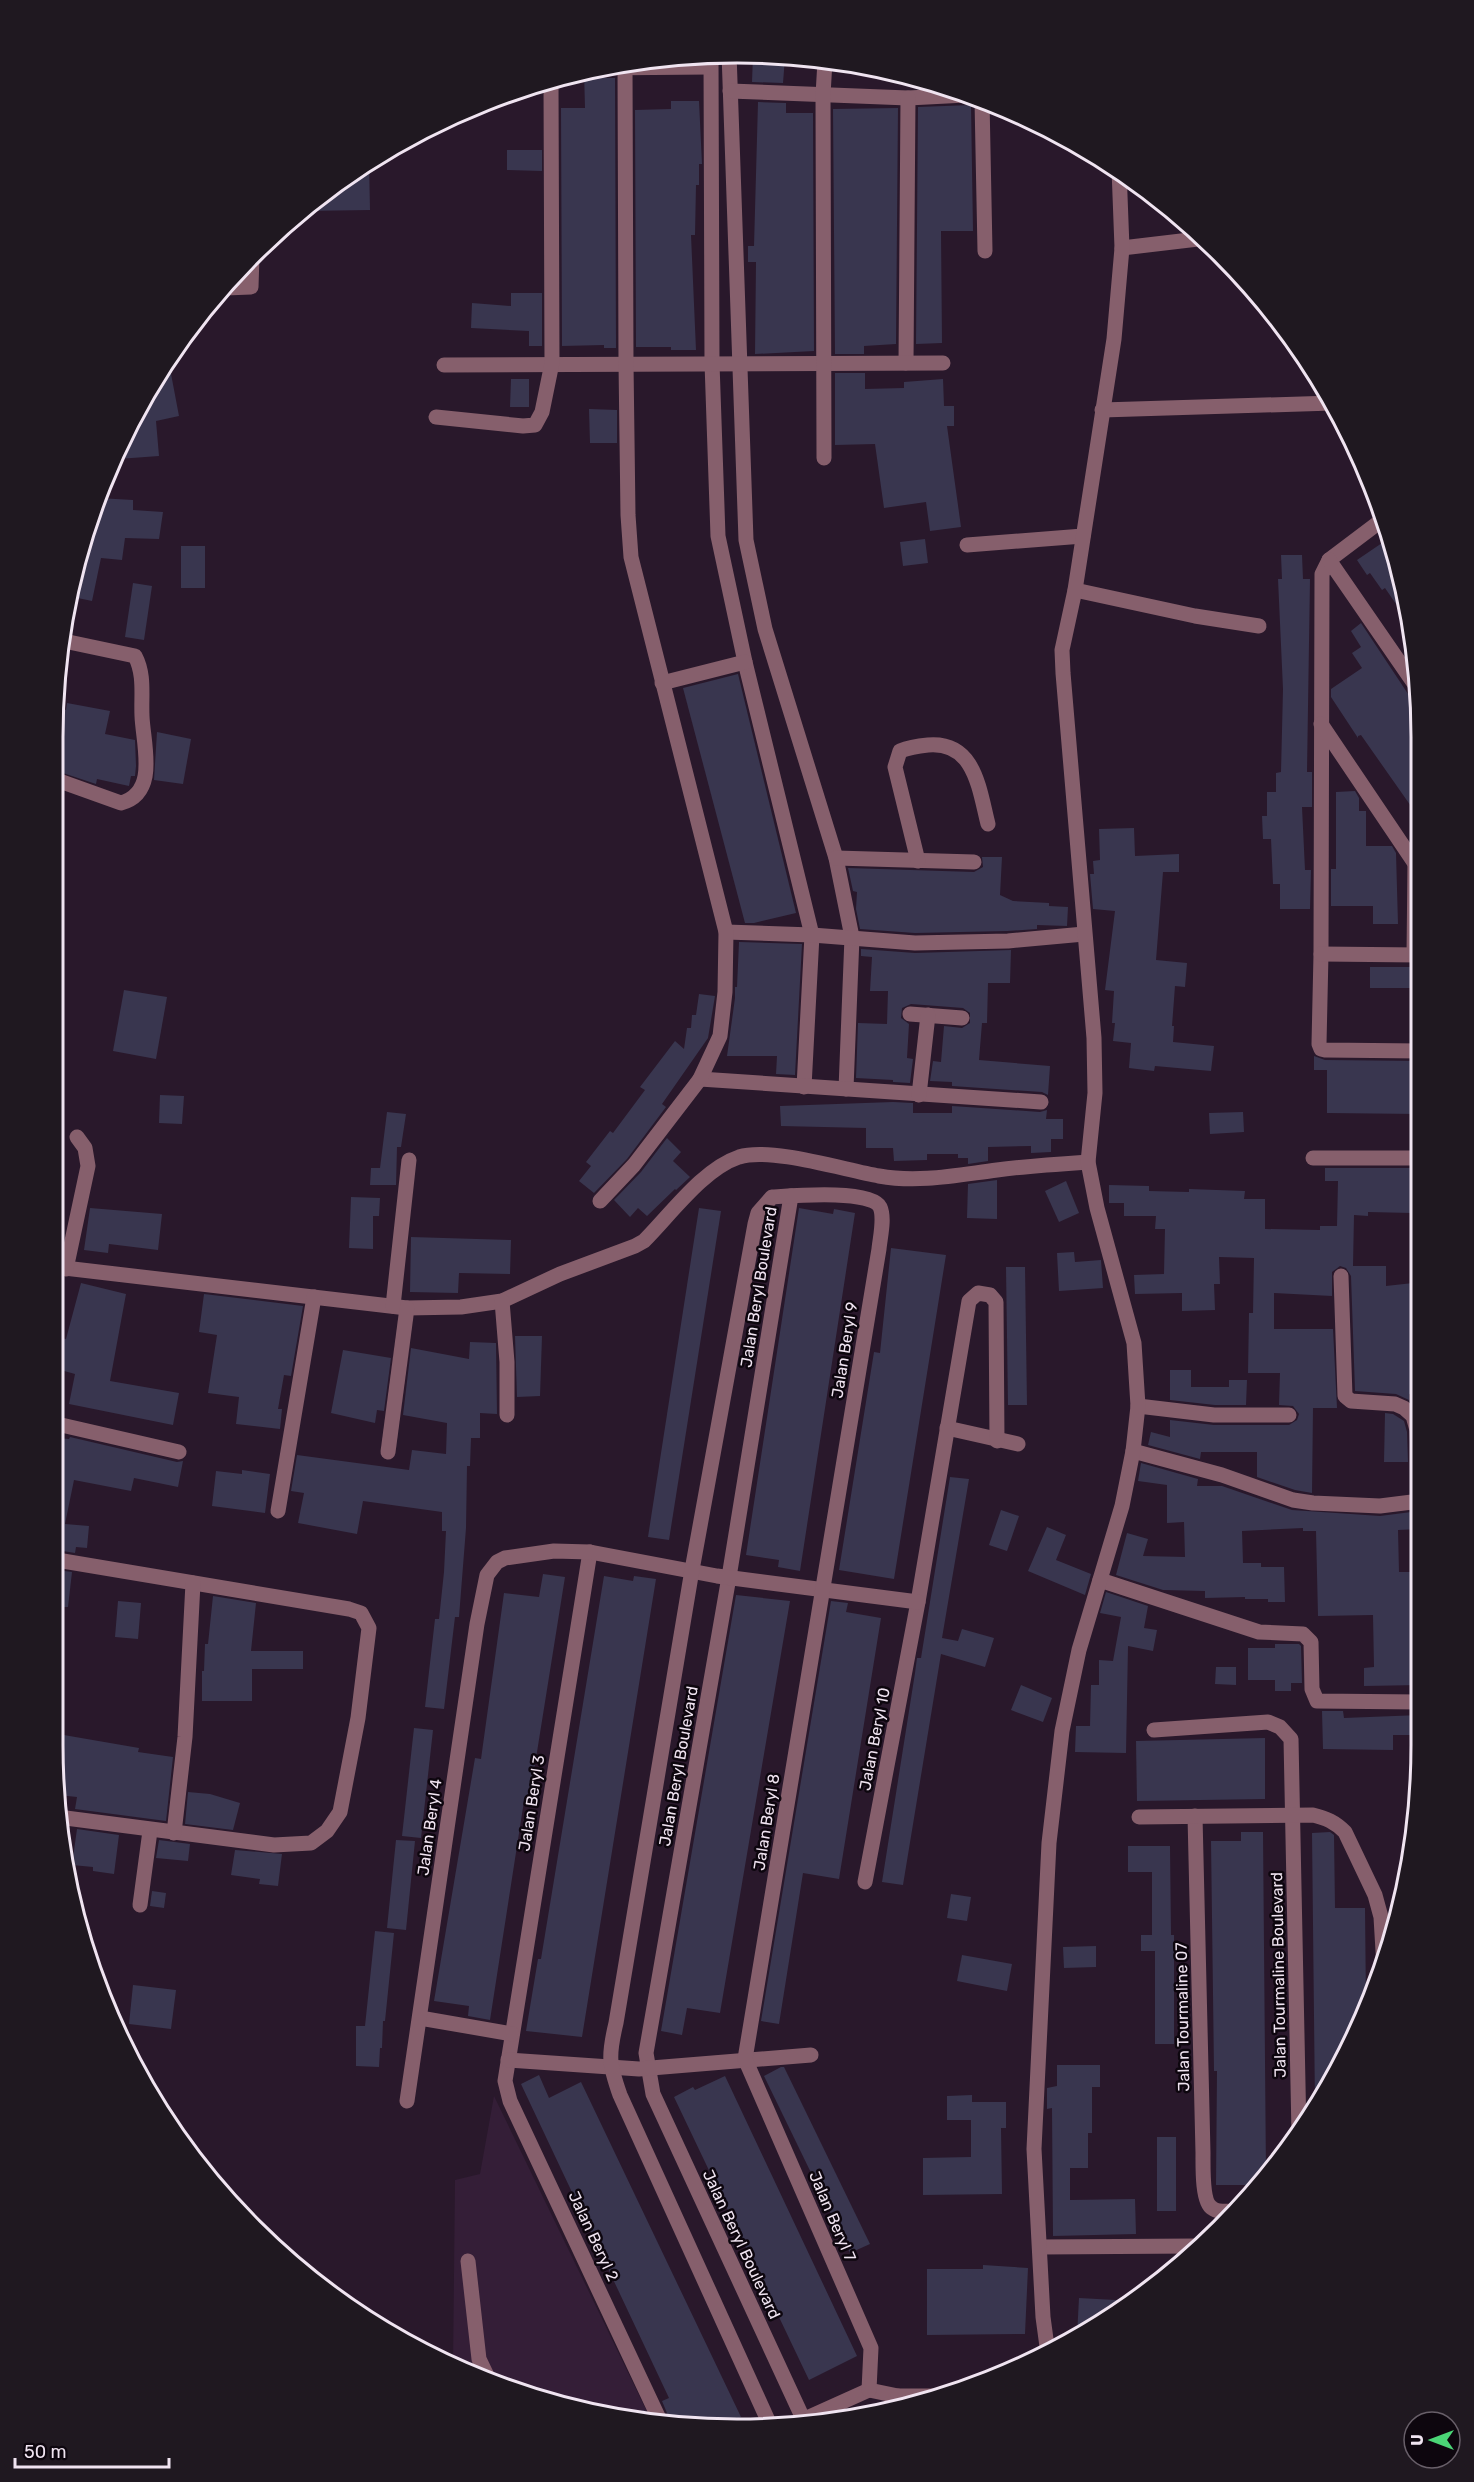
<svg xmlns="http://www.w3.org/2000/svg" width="1474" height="2482" viewBox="0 0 1474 2482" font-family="Rubik,sans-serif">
<rect width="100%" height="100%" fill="#29182b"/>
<polygon fill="#341e37" points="494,2096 653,2424 517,2393 453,2367 455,2180 480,2174"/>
<g fill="#39364f">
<polygon points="753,55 785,57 783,83 752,82"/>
<polygon points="584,71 596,78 615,78 616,348 604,348 604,345 562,346 561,108 585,108"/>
<polygon points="671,101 699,101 702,164 699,164 699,185 696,185 695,235 691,235 696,350 671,350 671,347 636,347 635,110 671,109"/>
<polygon points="758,102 786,103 786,113 813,113 814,351 755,354 756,262 748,262 748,246 754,246"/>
<polygon points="971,105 973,231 941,231 942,343 916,344 918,107"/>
<polygon points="898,108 896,344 864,346 864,354 835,354 833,109"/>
<polygon points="507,150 542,150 542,171 507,170"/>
<polygon points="369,161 370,210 304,211 357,168"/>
<polygon points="511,293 542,293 542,346 529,346 529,331 471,328 472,303 511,306"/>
<polygon points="168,358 179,416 156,421 159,456 118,459"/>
<polygon points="835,373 865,373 865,389 904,388 904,382 943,379 944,406 954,406 954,426 947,426 961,527 930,531 926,502 884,508 875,444 835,445"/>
<polygon points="511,379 529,379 529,407 510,407"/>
<polygon points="589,409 617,410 617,443 590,443"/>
<polygon points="98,498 133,500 133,510 163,512 159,539 125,538 122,560 101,558 92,601 73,597 89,517"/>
<polygon points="925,539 928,563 903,566 900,542"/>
<polygon points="1382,543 1394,562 1398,560 1409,623 1385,588 1382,590 1370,573 1367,575 1357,560"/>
<rect x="181" y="546" width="24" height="42"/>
<polygon points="1281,555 1302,555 1303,579 1310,579 1307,772 1312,772 1312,807 1302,807 1305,870 1311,870 1310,909 1280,909 1280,884 1273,884 1271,839 1263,839 1262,816 1267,816 1267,792 1276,792 1276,773 1281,772 1283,689 1278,579 1282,579"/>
<polygon points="133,583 152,586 144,640 125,637"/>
<polygon points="1361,623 1420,712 1420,819 1361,735 1358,736 1358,738 1331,697 1331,689 1362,668 1352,653 1361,647 1351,631"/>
<polygon points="738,674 796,913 754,923 745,923 683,688"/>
<polygon points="67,703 110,711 105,734 135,740 136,766 135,776 131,776 129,786 97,779 96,784 54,770 54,708 66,710"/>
<polygon points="157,732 191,739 183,784 154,780"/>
<polygon points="1355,791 1359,798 1359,811 1366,811 1366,846 1392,846 1396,853 1398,924 1373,924 1373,906 1331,906 1331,869 1336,869 1336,792"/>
<polygon points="1134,828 1135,856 1179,854 1179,872 1163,872 1156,960 1187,963 1185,987 1175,986 1172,1026 1174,1026 1173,1042 1214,1046 1211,1071 1155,1066 1154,1071 1129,1068 1131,1043 1113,1041 1115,1023 1112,1023 1114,991 1105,990 1115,911 1093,909 1090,874 1094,874 1093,861 1100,860 1099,829"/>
<polygon points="982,857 1002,857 1000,895 1013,901 1049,903 1049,906 1068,907 1067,926 1037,925 1037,929 1007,931 915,933 860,929 856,909 857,892 853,891 848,868 974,872 983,867"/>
<polygon points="739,942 802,944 795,1075 776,1074 777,1056 727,1056 735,998 735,987 737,987"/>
<polygon points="861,949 915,953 1011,950 1010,983 988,983 987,1023 982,1023 979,1060 1050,1066 1048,1095 1042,1092 952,1086 952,1082 930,1081 933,1061 941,1062 944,1026 962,1028 970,1023 970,1013 963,1008 911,1004 902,1008 901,1018 909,1024 907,1058 913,1059 910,1083 893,1082 893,1080 856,1078 858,1023 887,1024 888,991 870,991 872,957 861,956"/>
<polygon points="1370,967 1420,967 1419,988 1370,988"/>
<polygon points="124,990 167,997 156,1059 113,1051"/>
<polygon points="699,994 715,996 708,1038 662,1104 666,1107 627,1159 594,1193 579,1181 591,1166 586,1162 610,1131 613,1133 645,1090 640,1087 675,1041 684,1049 687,1028 691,1028 692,1015 696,1015"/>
<polygon points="1314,1056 1325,1060 1420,1061 1420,1114 1327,1113 1327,1070 1314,1070"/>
<polygon points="160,1095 184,1096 182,1124 159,1123"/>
<polygon points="893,1102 913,1103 913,1113 952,1113 952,1106 1040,1112 1047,1110 1046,1119 1063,1119 1063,1139 1051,1139 1051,1152 1031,1153 1031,1146 988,1147 988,1161 968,1164 968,1158 958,1158 958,1154 927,1154 927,1160 894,1161 893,1148 866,1148 866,1128 781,1126 780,1106"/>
<polygon points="387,1112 406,1114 401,1147 397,1147 396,1185 370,1185 371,1168 380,1168"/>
<polygon points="1243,1112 1244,1132 1210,1134 1209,1113"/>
<polygon points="667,1138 681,1152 673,1161 690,1177 676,1190 675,1189 647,1216 638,1208 630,1217 614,1200 641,1172"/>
<polygon points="1325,1168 1415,1168 1412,1213 1368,1212 1368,1216 1354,1215 1353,1266 1386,1266 1386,1286 1413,1283 1420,1342 1420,1393 1409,1394 1409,1400 1396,1394 1355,1391 1351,1276 1346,1268 1340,1266 1332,1272 1332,1296 1274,1293 1274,1329 1333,1329 1337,1408 1313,1408 1312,1493 1295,1490 1257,1477 1257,1452 1201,1452 1200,1459 1148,1445 1151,1432 1170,1437 1170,1420 1214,1425 1289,1425 1297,1420 1299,1414 1293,1406 1279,1405 1280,1373 1248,1373 1249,1313 1253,1313 1254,1258 1219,1257 1220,1284 1214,1284 1215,1310 1182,1311 1182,1293 1135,1294 1134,1275 1164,1274 1165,1229 1155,1229 1156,1216 1124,1216 1124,1203 1109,1203 1109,1185 1149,1186 1149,1191 1189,1192 1189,1189 1245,1191 1244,1199 1265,1199 1265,1229 1320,1230 1320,1226 1337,1226 1338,1181 1325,1181"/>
<polygon points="997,1180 997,1219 967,1218 968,1184"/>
<polygon points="1066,1181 1079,1213 1059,1222 1045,1191"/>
<polygon points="351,1197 380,1198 379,1216 373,1216 373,1249 349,1248"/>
<polygon points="90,1208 162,1214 158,1250 109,1244 108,1253 84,1250"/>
<polygon points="699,1208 721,1211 669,1540 648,1537"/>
<polygon points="799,1208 833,1214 834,1209 855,1213 800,1571 778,1567 779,1560 746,1555"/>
<polygon points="411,1237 511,1240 510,1274 459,1273 458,1293 410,1292"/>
<polygon points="891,1248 946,1255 894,1579 839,1570 874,1352 880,1353"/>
<polygon points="1074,1252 1075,1262 1101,1260 1103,1288 1059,1291 1057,1253"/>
<polygon points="1006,1267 1025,1267 1027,1405 1008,1405"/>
<polygon points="81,1283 126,1294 110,1381 179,1393 173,1425 69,1404 75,1374 57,1369 56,1337 66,1339"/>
<polygon points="204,1294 303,1306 291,1376 284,1375 278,1409 282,1409 280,1429 236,1424 239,1397 208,1393 217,1335 199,1332"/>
<polygon points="515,1336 542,1336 540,1396 517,1397"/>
<polygon points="470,1342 496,1343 497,1414 480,1413 480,1438 471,1438 470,1466 467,1466 466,1528 459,1617 455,1617 444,1709 425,1707 435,1619 439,1619 444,1572 446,1531 442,1531 442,1512 363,1501 357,1534 298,1523 304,1493 291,1491 297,1455 409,1470 412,1450 446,1454 447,1423 403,1415 411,1348 469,1359"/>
<polygon points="343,1350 391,1358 384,1411 377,1410 375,1423 331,1413"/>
<polygon points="1170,1370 1191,1370 1191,1387 1229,1387 1229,1380 1247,1380 1246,1405 1215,1405 1170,1400"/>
<polygon points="1385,1413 1393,1414 1404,1421 1407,1432 1408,1462 1384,1462"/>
<polygon points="70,1437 177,1462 183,1461 178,1487 134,1478 131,1491 74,1480 65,1524 89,1526 87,1548 76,1547 75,1553 57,1550 57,1438 69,1439"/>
<polygon points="1141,1463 1198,1479 1197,1486 1222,1486 1292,1510 1380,1516 1419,1511 1419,1529 1398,1530 1399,1572 1420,1572 1420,1685 1364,1686 1364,1668 1374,1667 1373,1615 1318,1616 1316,1531 1303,1531 1303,1528 1242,1531 1243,1563 1261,1563 1261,1567 1284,1567 1285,1602 1268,1602 1268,1599 1245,1599 1245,1597 1205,1598 1205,1591 1163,1590 1116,1575 1127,1533 1148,1539 1143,1556 1185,1557 1184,1522 1167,1523 1167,1485 1138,1481"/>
<polygon points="242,1470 270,1474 265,1513 212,1506 216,1471 242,1474"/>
<polygon points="950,1477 969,1479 942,1638 958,1641 962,1629 994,1638 985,1667 941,1654 903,1885 882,1882 915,1673 917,1658 921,1658"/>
<polygon points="1001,1510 1019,1516 1007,1551 989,1545"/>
<polygon points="1047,1527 1066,1535 1056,1560 1091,1574 1085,1595 1028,1571"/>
<polygon points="57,1570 72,1572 68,1607 58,1607"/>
<polygon points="543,1574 565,1577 529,1802 524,1801 490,2020 468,2016 469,2006 434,2001 475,1758 481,1759 504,1593 539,1597"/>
<polygon points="604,1576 633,1581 634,1576 656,1579 582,2037 526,2031 538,1959 541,1959"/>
<polygon points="1106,1592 1148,1606 1144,1628 1157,1630 1153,1651 1128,1646 1126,1753 1075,1752 1076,1726 1090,1726 1091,1685 1099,1685 1099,1660 1113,1661 1121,1617 1100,1613"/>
<polygon points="736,1595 790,1601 720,2013 687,2008 682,2035 661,2031"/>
<polygon points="213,1596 256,1603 251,1651 303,1651 303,1669 252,1669 252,1701 202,1701 202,1671 204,1671 205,1644 208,1644"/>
<polygon points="118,1601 141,1603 138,1639 115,1637"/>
<polygon points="831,1601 848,1603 846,1612 881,1618 839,1879 803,1873 779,2024 761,2021"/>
<polygon points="1275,1644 1299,1644 1301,1646 1302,1683 1291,1683 1291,1691 1275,1691 1275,1680 1248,1680 1248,1648 1275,1648"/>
<polygon points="1216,1667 1236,1667 1236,1685 1215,1684"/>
<polygon points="1021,1685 1052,1698 1043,1722 1011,1710"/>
<polygon points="1322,1711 1343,1711 1344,1718 1420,1715 1420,1735 1393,1735 1393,1750 1323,1749"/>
<polygon points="414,1728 433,1730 421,1838 402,1836"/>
<polygon points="58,1734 139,1748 138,1752 173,1757 166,1821 75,1809 77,1797 58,1795"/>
<polygon points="1265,1738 1265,1799 1137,1801 1136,1741"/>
<polygon points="188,1792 210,1794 240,1803 233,1830 185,1824"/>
<polygon points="77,1829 119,1835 114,1874 93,1871 93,1867 72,1865"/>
<polygon points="1241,1832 1263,1832 1266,2174 1257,2185 1216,2185 1217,2071 1214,2071 1211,1841 1241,1841"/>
<polygon points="1330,1832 1334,1835 1335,1908 1365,1908 1366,2005 1315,2108 1312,1833"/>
<polygon points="159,1840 190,1844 188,1861 156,1858"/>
<polygon points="396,1840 415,1841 406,1930 387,1928"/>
<polygon points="1128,1846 1170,1846 1171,1935 1174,1935 1174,2044 1155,2044 1155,1951 1141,1951 1141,1935 1152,1935 1152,1872 1128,1872"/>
<polygon points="235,1850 282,1854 278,1886 259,1884 260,1879 231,1875"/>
<polygon points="152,1891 166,1893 164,1908 150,1906"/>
<polygon points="951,1894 971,1897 967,1921 947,1918"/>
<polygon points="375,1931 394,1933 385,2021 383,2021 382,2048 380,2048 379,2067 356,2066 356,2026 365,2026"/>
<polygon points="1096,1946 1096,1967 1064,1968 1063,1947"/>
<polygon points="962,1955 1012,1964 1007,1991 957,1981"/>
<polygon points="133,1985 176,1990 171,2029 129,2024"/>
<polygon points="1057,2065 1100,2065 1100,2087 1092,2087 1092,2133 1088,2133 1088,2168 1070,2168 1070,2200 1135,2199 1136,2234 1053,2236 1052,2108 1047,2109 1047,2088 1057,2086"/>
<polygon points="781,2067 784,2067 870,2244 850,2253 764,2076"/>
<polygon points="539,2075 549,2098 581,2082 741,2417 718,2428 672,2425 662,2401 669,2398 521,2084"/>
<polygon points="725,2076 857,2356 809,2380 674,2097 693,2087 695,2090"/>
<polygon points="972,2095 972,2102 1006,2102 1006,2128 1001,2128 1002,2194 923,2195 923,2158 971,2157 971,2120 947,2120 947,2096"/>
<rect x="1157" y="2137" width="19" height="74"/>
<polygon points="983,2265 1028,2268 1025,2334 927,2335 927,2269 983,2269"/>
<polygon points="1079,2298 1134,2301 1077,2336"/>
<polygon points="644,2410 651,2424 625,2418"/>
</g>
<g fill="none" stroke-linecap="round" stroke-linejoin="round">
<g stroke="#865f6c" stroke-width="15">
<polyline points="729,53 746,540 765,629 836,858 852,937 846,1089"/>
<polyline points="711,55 712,363 718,536 745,662 812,935 804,1087"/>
<polyline points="596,68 710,67"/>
<polyline points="730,91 908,98 966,95"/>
<polyline points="982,100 985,251"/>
<polyline points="1122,248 1198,239"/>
<polyline points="225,288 251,287 252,255"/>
<polyline points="906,363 908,98"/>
<polyline points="444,365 943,363"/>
<polyline points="1102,410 1333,403"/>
<polyline points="436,417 523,426 535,425 542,412 552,363 551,82"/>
<polyline points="824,458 823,95 825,61"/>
<polyline points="1382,520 1329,560 1322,574 1321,954 1319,1044 1321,1049 1325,1050 1420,1051"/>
<polyline points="967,545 1083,536"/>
<polyline points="1329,560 1420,692"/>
<polyline points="1075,590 1195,616 1259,626"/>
<polyline points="662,683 745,662"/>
<polyline points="1321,724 1420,871"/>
<path d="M 54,779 L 121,803 C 159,793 143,744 142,716 C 141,695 145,675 135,656 L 64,641"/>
<polyline points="836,858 974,862"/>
<path d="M 918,861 L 895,767 L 900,751 C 910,747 918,746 928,745 C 975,741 979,789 988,824"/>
<polyline points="726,932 812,935 915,943 1008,941 1084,934"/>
<polyline points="1321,954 1420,955"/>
<polyline points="1414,955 1415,861"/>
<polyline points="910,1014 962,1018"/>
<polyline points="700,1079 1041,1102"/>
<polyline points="919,1095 928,1015"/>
<polyline points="1313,1158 1420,1158"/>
<polyline points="791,1196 729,1577 646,2053 653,2094 806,2425"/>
<polyline points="600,1201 634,1165 700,1079 720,1036 725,992 726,932 631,557 628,515 626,363 625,64"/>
<path d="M 56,1267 L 407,1308 L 461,1307 L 502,1301 L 560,1274 L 635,1246 L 644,1241 C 671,1214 703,1169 739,1157 C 772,1147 844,1170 879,1176 C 919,1183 957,1175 997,1170 C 1027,1166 1058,1164 1088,1162"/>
<polyline points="66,1269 88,1166 85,1148 77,1137"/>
<polyline points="1341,1276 1345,1396 1351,1401 1395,1404 1404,1408 1413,1416 1417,1430 1420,1502"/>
<polyline points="502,1301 507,1362 507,1415"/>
<polyline points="393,1306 409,1160"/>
<polyline points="1138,1406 1214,1415 1289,1415"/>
<polyline points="57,1424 179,1452"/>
<polyline points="947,1428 1018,1444"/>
<polyline points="1133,1451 1222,1475 1293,1500 1313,1503 1380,1506 1420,1501"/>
<polyline points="388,1452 407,1308"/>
<polyline points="278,1511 314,1297"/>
<polyline points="590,1552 505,2081 510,2101 662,2425"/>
<polyline points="57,1560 349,1609 361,1613 369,1628 358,1718 340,1812 327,1831 311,1843 274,1845 58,1817"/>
<polyline points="1100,1580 1259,1632 1303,1634 1311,1642 1312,1689 1317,1701 1420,1702"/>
<polyline points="1154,1730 1268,1722 1280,1727 1291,1739 1299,2134"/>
<path d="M 1195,1816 L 1203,2153 C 1203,2166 1202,2202 1212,2208 C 1218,2213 1228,2211 1236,2211"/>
<path d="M 1139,1817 L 1313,1815 C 1326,1818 1335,1822 1345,1832 L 1375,1895 L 1381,1917 L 1384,1968"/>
<polyline points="174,1833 185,1737 193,1583"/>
<polyline points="865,1882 918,1602 969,1301 978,1293 990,1295 996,1302 997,1441"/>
<polyline points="140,1905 150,1831"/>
<polyline points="420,2018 512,2034"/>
<polyline points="508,2060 639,2069 811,2055"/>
<polyline points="407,2101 477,1624 487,1575 497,1562 505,1558 554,1551 590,1552 717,1576 918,1602"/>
<polyline points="1040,2247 1195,2246"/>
<polyline points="468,2261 479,2359 490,2382"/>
<polyline points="1048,2354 1043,2317 1034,2149 1049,1843 1062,1731 1079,1650 1122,1506 1133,1451 1138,1406 1134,1343 1097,1208 1088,1162 1095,1093 1094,1038 1063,673 1062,650 1075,590 1114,339 1122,248 1119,169"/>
<polyline points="869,2390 898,2396 902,2404"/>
<polyline points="898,2396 943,2396"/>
<polyline points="789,2426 869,2390"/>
<path d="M 771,2427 L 620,2095 C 609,2064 608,2056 616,2023 L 692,1570 L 755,1224 L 758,1213 L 772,1197 C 790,1196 871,1189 880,1207 C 885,1218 880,1238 879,1249 L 745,2059 L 871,2348 L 869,2390"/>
</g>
</g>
<g text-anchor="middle" stroke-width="5" stroke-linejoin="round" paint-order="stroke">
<g font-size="16" fill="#f0e4f1" stroke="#0d060e">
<text transform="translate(758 1287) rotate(-81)" y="6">Jalan Beryl Boulevard</text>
<text transform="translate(844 1350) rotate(-81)" y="6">Jalan Beryl 9</text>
<text transform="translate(874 1739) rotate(-79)" y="6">Jalan Beryl 10</text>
<text transform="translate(678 1766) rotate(-80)" y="6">Jalan Beryl Boulevard</text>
<text transform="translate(531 1803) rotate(-81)" y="6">Jalan Beryl 3</text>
<text transform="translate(766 1822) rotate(-81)" y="6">Jalan Beryl 8</text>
<text transform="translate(429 1827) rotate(-82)" y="6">Jalan Beryl 4</text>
<text transform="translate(1278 1975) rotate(-91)" y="6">Jalan Tourmaline Boulevard</text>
<text transform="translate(1182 2017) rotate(-91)" y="6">Jalan Tourmaline 07</text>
<text transform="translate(833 2216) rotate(67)" y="6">Jalan Beryl 7</text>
<text transform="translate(594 2236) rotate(65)" y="6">Jalan Beryl 2</text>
<text transform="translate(742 2244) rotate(65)" y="6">Jalan Beryl Boulevard</text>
</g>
</g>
<path d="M0 0H1474V2482H0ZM737 63H737A674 674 0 0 1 1411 737V1745A674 674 0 0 1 737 2419H737A674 674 0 0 1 63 1745V737A674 674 0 0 1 737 63Z" fill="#1f1820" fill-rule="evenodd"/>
<path fill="none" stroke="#f0e4f1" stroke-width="3" d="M737 63H737A674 674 0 0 1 1411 737V1745A674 674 0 0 1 737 2419H737A674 674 0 0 1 63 1745V737A674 674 0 0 1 737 63Z"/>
<g transform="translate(1432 2440) rotate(270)"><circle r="28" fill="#0d060e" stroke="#685f69" stroke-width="1.5"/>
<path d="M0-4.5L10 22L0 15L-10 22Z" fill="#4bd677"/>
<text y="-9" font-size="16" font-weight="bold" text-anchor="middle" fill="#f0e4f1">U</text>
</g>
<path d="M15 2458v9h154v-9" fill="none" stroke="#f0e4f1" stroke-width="3"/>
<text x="24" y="2458" font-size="18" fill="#f0e4f1" stroke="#0d060e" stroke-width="4.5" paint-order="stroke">50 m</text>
</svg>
